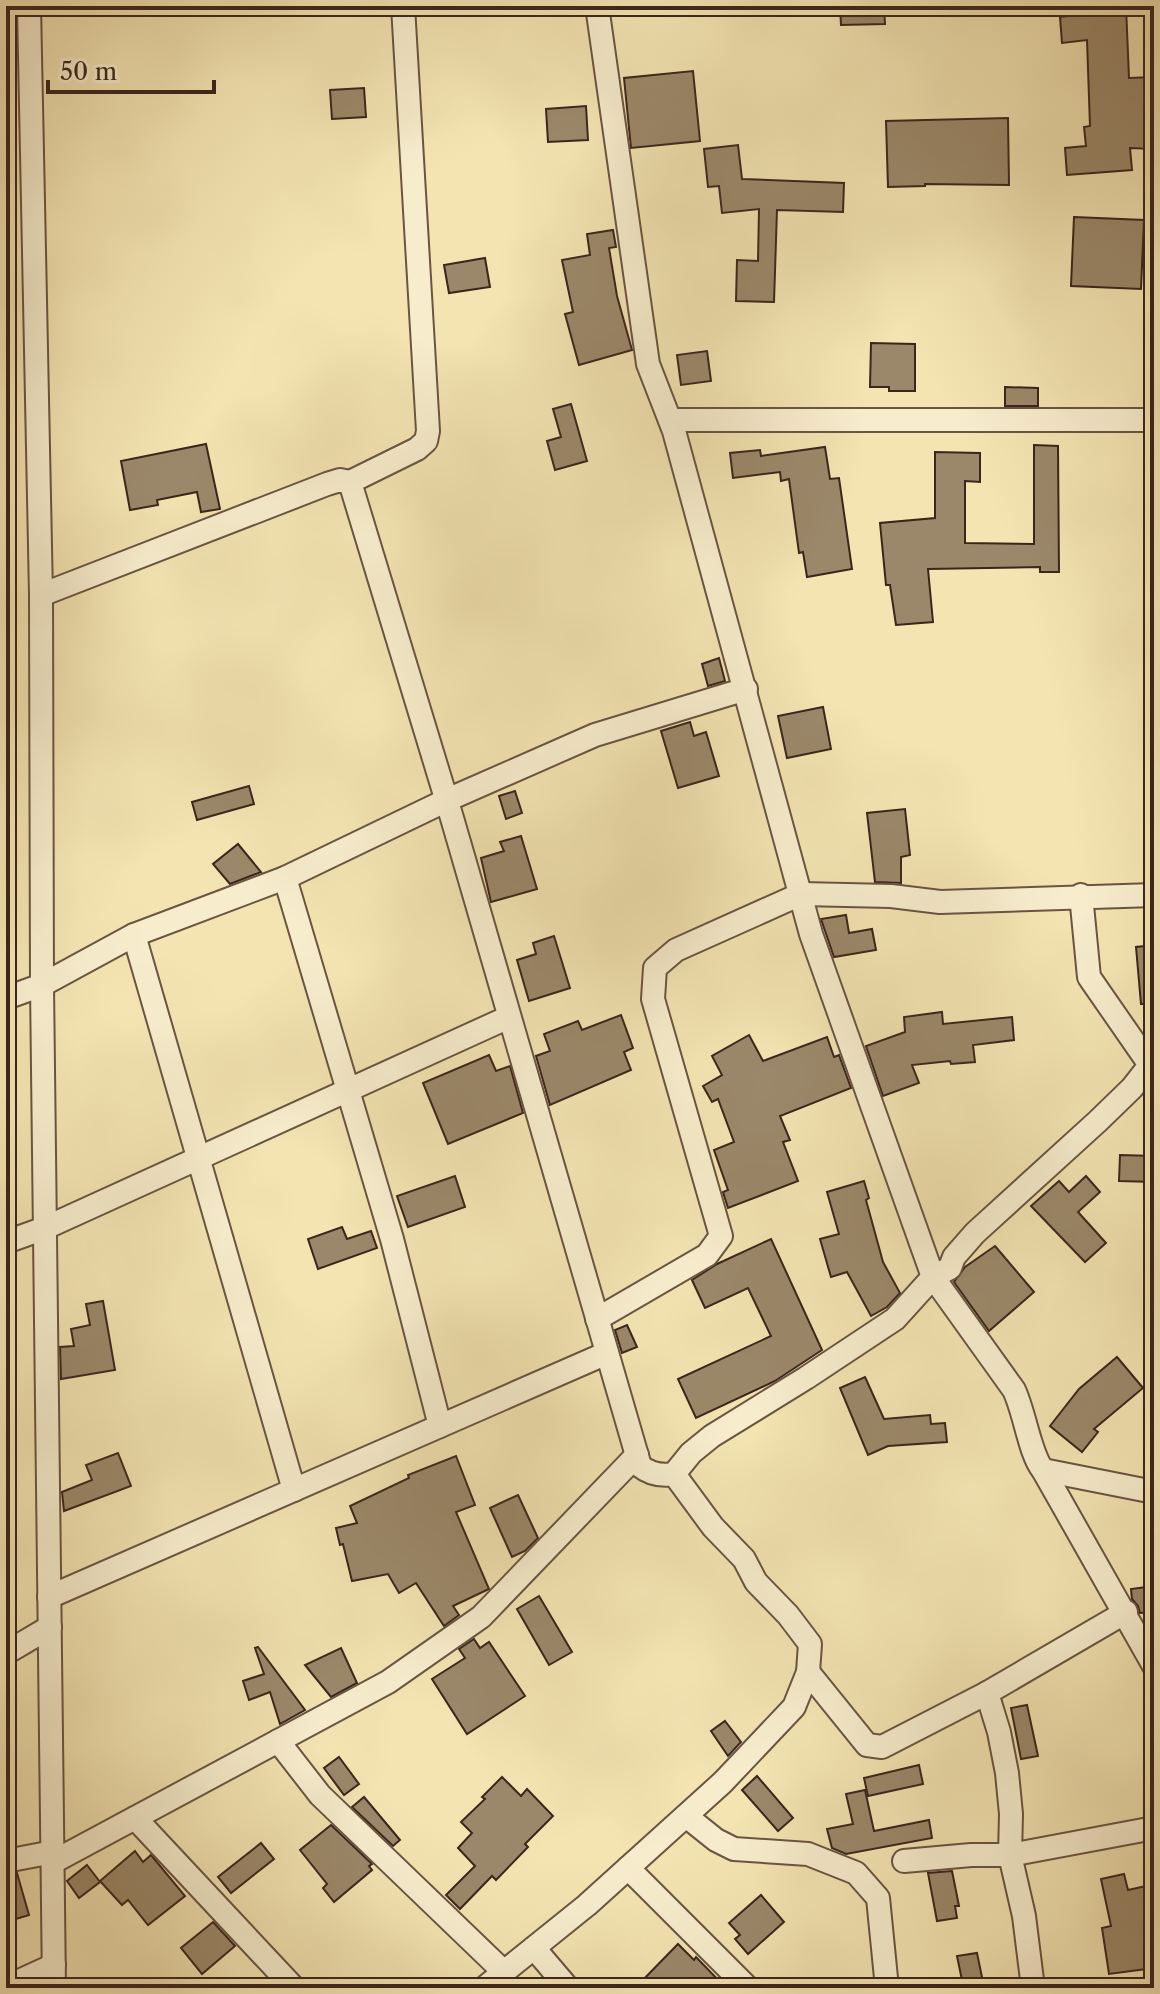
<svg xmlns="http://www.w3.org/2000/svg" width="1160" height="1994" viewBox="0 0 1160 1994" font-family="'Libre Caslon Text',serif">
<rect width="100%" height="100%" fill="#f3e4b2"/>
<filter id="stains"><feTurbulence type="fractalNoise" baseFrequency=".0025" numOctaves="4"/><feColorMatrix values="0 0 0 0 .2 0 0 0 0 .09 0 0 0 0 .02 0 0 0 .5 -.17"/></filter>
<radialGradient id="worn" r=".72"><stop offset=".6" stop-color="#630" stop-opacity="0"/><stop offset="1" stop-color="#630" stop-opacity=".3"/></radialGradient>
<g fill="#9b886a" stroke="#3b251c" stroke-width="2">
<polygon points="840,6 884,6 885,24 841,25"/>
<polygon points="1081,6 1126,6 1129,78 1154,77 1154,149 1130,148 1132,170 1067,175 1065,148 1086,146 1084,127 1090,126 1087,40 1062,43 1060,17 1082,14"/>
<polygon points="693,71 700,141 631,148 624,78"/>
<polygon points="364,88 366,117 332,119 330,90"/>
<polygon points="586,106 588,140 548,142 546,109"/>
<polygon points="1008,118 1009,185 925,184 925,186 888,187 886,121"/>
<polygon points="738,145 742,179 844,183 843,212 777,210 774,302 736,301 737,260 758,261 759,209 722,213 719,186 708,187 704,149"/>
<polygon points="1074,217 1144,220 1141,289 1071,286"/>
<polygon points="613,230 616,247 609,248 617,296 632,350 579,365 565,314 573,312 562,260 590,255 587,234"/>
<polygon points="485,258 490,287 449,293 444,265"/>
<polygon points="871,343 915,344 915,391 889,391 889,387 870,387"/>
<polygon points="707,351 711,381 681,385 677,355"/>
<polygon points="1005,387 1038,388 1038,406 1005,406"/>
<polygon points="571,404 587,461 555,470 547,441 561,437 553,409"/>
<polygon points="206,444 220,509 201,512 197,492 157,500 158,505 130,510 121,461"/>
<polygon points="1034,445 1058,446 1059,572 1040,572 1040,567 928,569 933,622 896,625 890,585 886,585 880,523 935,518 935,452 980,453 980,482 965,481 965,543 1034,544"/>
<polygon points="825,447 830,479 839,478 852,569 807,577 803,552 799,553 789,479 781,481 780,472 733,478 730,453 760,450 761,456"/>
<polygon points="719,658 725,681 708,686 702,664"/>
<polygon points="823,707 831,749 787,758 778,716"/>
<polygon points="690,722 694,736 706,732 719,776 678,788 661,731"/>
<polygon points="249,786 254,804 197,820 192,802"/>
<polygon points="515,791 522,813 506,819 499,796"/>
<polygon points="905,809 910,855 901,857 901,883 875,882 867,813"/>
<polygon points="521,836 537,889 491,902 481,858 504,851 500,842"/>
<polygon points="238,844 261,872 230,884 213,864"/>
<polygon points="846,915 849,933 872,929 876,950 834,957 821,919"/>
<polygon points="554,936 570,988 529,1001 517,960 536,954 533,943"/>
<polygon points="1154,945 1154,1004 1141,1004 1136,947"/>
<polygon points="942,1012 943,1024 1012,1017 1014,1040 973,1045 975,1062 951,1064 950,1061 912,1065 919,1083 883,1096 866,1046 905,1032 904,1017"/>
<polygon points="621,1015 633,1048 624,1052 631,1070 550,1105 536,1056 550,1051 544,1034 578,1021 582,1030"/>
<polygon points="749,1035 763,1061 827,1037 834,1057 839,1055 851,1088 780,1116 790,1140 783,1142 798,1181 728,1208 723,1192 728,1190 714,1150 734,1142 718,1099 712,1102 703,1086 722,1075 712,1056"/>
<polygon points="489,1055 496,1071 510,1066 523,1113 448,1144 423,1083"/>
<polygon points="1120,1155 1154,1156 1154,1182 1119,1181"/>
<polygon points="455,1176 465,1207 408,1227 397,1196"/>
<polygon points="1086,1176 1100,1192 1078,1212 1106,1243 1085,1262 1031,1206 1059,1181 1069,1192"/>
<polygon points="864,1181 869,1198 866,1200 883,1262 900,1293 887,1307 871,1316 847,1272 831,1277 820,1239 839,1234 827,1192"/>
<polygon points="342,1227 347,1239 371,1231 377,1248 318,1269 308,1239"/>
<polygon points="771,1239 822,1350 775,1381 696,1418 678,1379 771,1336 748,1288 705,1308 692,1280 717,1264"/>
<polygon points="995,1246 1034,1292 989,1331 954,1282 965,1267"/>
<polygon points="103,1301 115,1370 61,1379 60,1347 74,1346 71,1329 90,1325 86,1304"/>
<polygon points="627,1325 637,1347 622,1353 615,1330"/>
<polygon points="1117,1357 1143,1388 1094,1429 1098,1432 1082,1452 1050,1426 1079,1389"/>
<polygon points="865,1377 884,1419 930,1415 931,1424 945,1423 947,1442 888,1446 868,1455 840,1388"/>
<polygon points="118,1453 131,1486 64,1511 62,1492 92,1480 86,1465"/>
<polygon points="456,1456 475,1505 456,1512 489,1589 453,1606 459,1615 444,1626 416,1583 399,1593 388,1574 352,1581 343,1544 340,1545 336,1528 357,1523 350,1506 409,1478 408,1475"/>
<polygon points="518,1495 538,1538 525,1551 512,1557 490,1508"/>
<polygon points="1154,1586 1154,1612 1140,1613 1138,1606 1132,1599 1131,1589"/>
<polygon points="539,1596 572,1652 549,1665 517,1609"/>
<polygon points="474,1639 480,1648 489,1642 525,1696 467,1734 432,1679 465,1658 459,1649"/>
<polygon points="258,1647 305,1710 280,1724 270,1692 249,1700 243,1681 264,1674 255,1648"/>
<polygon points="341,1648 357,1683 331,1697 305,1665"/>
<polygon points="1027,1705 1038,1756 1021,1759 1011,1708"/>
<polygon points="725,1721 741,1742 728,1756 711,1731"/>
<polygon points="339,1757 359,1784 344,1795 324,1768"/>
<polygon points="919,1765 923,1784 868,1796 864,1778"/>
<polygon points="757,1776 793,1818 778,1831 742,1790"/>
<polygon points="502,1777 521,1796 527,1789 553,1816 525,1844 528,1847 496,1880 492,1876 460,1909 446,1895 475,1866 458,1848 472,1833 461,1822 485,1799 482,1797"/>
<polygon points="865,1790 874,1831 929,1820 932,1838 846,1854 832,1848 827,1829 853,1824 846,1794"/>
<polygon points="364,1797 400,1840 393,1846 352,1807"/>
<polygon points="331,1825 372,1864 369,1866 372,1870 334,1902 323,1888 327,1884 300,1850"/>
<polygon points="261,1843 274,1859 231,1893 218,1877"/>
<polygon points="135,1851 143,1862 151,1855 185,1896 148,1925 128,1900 122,1905 100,1881"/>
<polygon points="87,1865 100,1882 79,1898 67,1881"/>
<polygon points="952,1871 959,1906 955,1906 957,1918 937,1921 928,1873"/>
<polygon points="17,1873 29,1915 6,1922 6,1875"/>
<polygon points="1124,1874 1128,1890 1146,1886 1154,1923 1154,1968 1109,1974 1102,1928 1111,1926 1101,1879"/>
<polygon points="761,1895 784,1922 748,1954 735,1939 740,1935 729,1923"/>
<polygon points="213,1922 235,1946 202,1974 181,1948"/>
<polygon points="678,1944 694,1960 696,1957 726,1988 635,1988"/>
<polygon points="977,1953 983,1982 963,1985 957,1956"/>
</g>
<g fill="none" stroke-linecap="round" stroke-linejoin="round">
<defs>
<g id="street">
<polyline points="29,6 41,595 42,985 54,1988"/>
<path d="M 597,6 L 648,364 L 674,431 L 811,934 L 844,1027 L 933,1277 L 1014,1390 C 1025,1413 1030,1455 1043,1470 L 1154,1492"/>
<polyline points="670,420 1154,420"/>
<polyline points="350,482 417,449 426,441 428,431 403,6"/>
<path d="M 41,595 L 327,484 L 340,480 L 350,482 L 452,818 L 640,1466 C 650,1474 662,1476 674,1474 L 713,1527 L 744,1559 L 756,1582 L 788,1615 L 810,1644 L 808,1672 L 794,1707 L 723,1782 L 587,1905 L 484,1988"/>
<polyline points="285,878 392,1239 440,1426"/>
<polyline points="134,935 294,1490"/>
<polyline points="6,998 42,985 134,935 285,878 447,800 595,735 746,689"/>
<polyline points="6,1242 45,1228 509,1017"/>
<polyline points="597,1319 707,1255 721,1236 653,999 655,968 676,950 801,894 891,896 940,902 1154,895"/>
<polyline points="1043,1470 1154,1666"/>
<polyline points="674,1474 691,1453 712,1436 806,1378 895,1319 933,1277 950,1268 954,1257 975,1233 1098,1121 1132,1088 1150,1065 1089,977 1081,895"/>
<polyline points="49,1597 607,1353"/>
<polyline points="6,1653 50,1627"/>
<polyline points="808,1672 867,1745 882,1747 987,1693 1126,1612"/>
<polyline points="987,1693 999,1732 1007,1773 1011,1814 1010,1855 1024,1916 1033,1988"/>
<polyline points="278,1741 320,1795 504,1972"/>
<polyline points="686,1816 716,1840 734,1849 808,1854 856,1873 878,1898 887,1988"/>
<polyline points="135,1818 294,1988"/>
<polyline points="6,1861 53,1852"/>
<polyline points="904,1861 971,1855 1010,1855 1154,1828"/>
<polyline points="53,1862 388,1682 481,1617 637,1455"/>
<polyline points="628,1868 748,1988"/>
<polyline points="534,1948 568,1988"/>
<polyline points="6,1987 54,1965"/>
</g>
</defs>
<use href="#street" stroke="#695542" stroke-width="26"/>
<use href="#street" stroke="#f7edcd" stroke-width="22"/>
</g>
<rect width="1160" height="1994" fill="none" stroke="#f3e4b2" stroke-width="32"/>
<rect x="8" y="8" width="1144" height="1978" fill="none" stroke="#3b251c" stroke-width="4"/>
<rect x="16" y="16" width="1128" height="1962" fill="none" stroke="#3b251c" stroke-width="2"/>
<path d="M48 80v12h166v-12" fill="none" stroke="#3b251c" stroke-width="4"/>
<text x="60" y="80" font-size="24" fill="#3b251c" stroke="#f7edcd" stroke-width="6" paint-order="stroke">50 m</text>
<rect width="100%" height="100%" filter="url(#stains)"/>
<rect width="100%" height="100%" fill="url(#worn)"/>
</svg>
